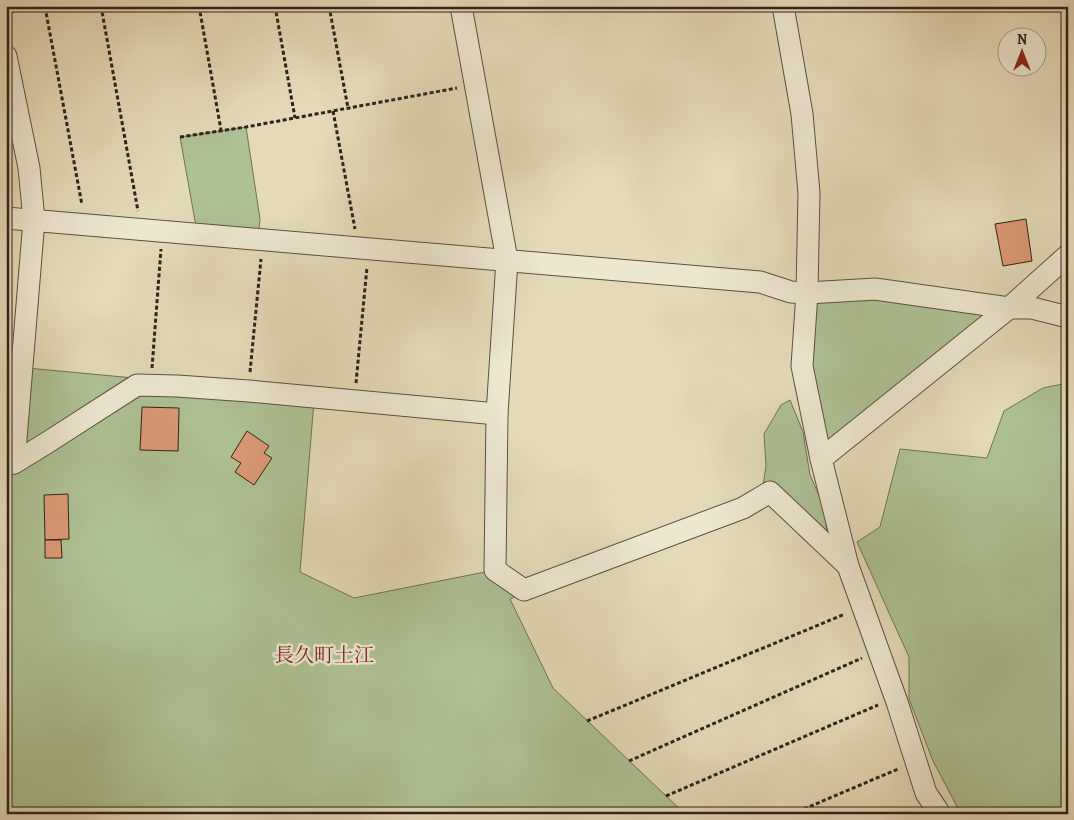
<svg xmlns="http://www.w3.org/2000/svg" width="1074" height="820" viewBox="0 0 1074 820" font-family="Alegreya,'Noto Serif JP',serif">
<rect width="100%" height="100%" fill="#e4dab7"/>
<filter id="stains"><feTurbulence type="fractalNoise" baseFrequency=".004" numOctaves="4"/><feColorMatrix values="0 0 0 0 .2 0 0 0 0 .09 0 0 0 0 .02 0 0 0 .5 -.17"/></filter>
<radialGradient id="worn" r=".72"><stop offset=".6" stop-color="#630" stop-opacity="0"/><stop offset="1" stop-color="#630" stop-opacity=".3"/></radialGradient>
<g fill="#aec194" stroke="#707257">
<polygon points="6,6 48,6 6,14"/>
<polygon points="246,127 260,219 258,237 197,232 180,137"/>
<polygon points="876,294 1001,311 823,453 808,366 814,299"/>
<polygon points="6,366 166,381 314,401 300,572 354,598 495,570 526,592 510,599 553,688 685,814 6,814"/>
<polygon points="1068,383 1068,814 961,814 933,761 909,699 909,657 857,542 880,527 900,449 987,458 1004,411 1043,388"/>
<polygon points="790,400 803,432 810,475 825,509 827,539 763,485 766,466 764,434 781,405"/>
</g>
<g fill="#db9a77" stroke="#31221a">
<polygon points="1026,219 1032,261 1003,266 995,224"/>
<polygon points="142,407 179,408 178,451 140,450"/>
<polygon points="247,431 269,446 264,453 272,458 254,485 235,472 241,463 231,457"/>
<polygon points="68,494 69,539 45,540 44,495"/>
<polygon points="45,540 61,540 62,558 45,558"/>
</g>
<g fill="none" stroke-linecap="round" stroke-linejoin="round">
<defs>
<g id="minor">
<polyline points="461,6 507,260 497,414 495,570 524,590 743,508 770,492 848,566"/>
<polyline points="783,6 802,114 809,193 807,293 802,366 821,459 848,566 897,702 926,793 940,814"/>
<polyline points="6,56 29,168 34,220 14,463"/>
<polyline points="6,218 760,282 791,292 807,293 875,289 1009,308 1032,308 1068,317"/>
<polyline points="821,459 1009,308 1068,255"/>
<polyline points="6,464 14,463 45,444 137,385 177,386 249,391 497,414"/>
</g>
</defs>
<use href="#minor" stroke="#5e5041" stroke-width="23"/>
<g stroke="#31221a" stroke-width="3" stroke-dasharray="4 2.5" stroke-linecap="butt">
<polyline points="101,6 138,211"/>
<polyline points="199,6 221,130"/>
<polyline points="275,6 295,118"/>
<polyline points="329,6 348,108"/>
<polyline points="45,7 82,205"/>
<polyline points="333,111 355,229"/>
<polyline points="180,137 246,127 457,88"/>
<polyline points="152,368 161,249"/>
<polyline points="250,372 261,259"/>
<polyline points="356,383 367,267"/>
<polyline points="587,721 845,614"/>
<polyline points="629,761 862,658"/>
<polyline points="666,796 878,705"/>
<polyline points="792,814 898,769"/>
</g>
<use href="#minor" stroke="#ede7d0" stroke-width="21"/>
</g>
<g text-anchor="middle" stroke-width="5" stroke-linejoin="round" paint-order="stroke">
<g font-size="20" fill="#7a1f14" stroke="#ede7d0">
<text x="324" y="662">長久町土江</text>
</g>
</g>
<rect width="1074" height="820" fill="none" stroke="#e4dab7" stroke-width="25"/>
<rect x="8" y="8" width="1059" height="805" fill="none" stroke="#31221a" stroke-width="2.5"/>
<rect x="12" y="12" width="1049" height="795" fill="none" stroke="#31221a"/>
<g transform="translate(1022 52)"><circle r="24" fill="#ede7d0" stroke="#a29887"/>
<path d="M0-4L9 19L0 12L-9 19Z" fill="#8f2418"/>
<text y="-8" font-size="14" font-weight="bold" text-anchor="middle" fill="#31221a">N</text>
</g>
<rect width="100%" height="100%" filter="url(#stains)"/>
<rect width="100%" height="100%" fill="url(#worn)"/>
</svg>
